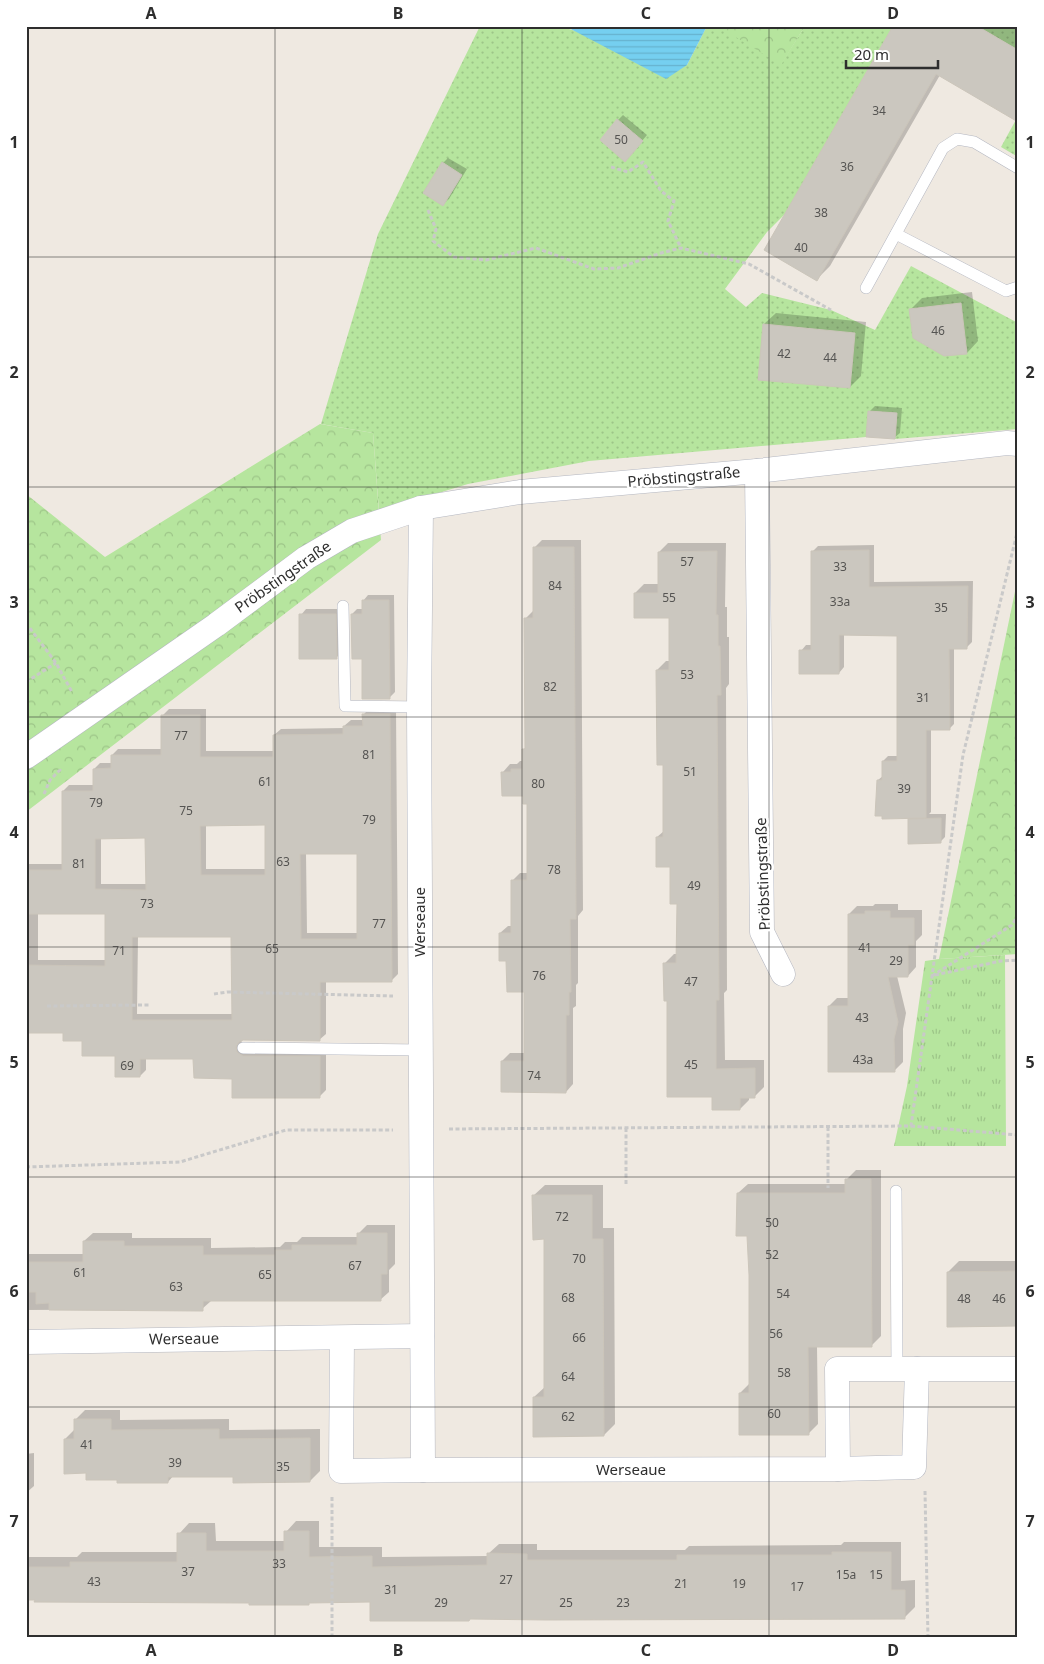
<svg xmlns="http://www.w3.org/2000/svg" width="1044" height="1664" viewBox="0 0 1044 1664" font-family="'Noto Sans',sans-serif">
<defs>
<pattern id="grass-dots" width="8" height="8" patternUnits="userSpaceOnUse" patternTransform="scale(1.25)"><rect width="8" height="8" fill="#b6e59e"/><path d="M2 2h.1M6 6h.1" fill="none" stroke="#9dc588" stroke-width="1.8" stroke-linecap="round"/></pattern>
<pattern id="forest-crowns" width="20" height="18" patternUnits="userSpaceOnUse" patternTransform="scale(1.25)"><rect width="20" height="18" fill="#b6e59e"/><path d="M2 6a3 3 0 1 1 6 0M12 15a3 3 0 1 1 6 0" fill="none" stroke="#9dc588"/></pattern>
<pattern id="park-tufts" width="24" height="20" patternUnits="userSpaceOnUse" patternTransform="scale(1.25)"><rect width="24" height="20" fill="#b6e59e"/><path d="M3 7l-1-3M5 7V3M7 7l1-3M15 17l-1-3M17 17v-4M19 17l1-3" fill="none" stroke="#9dc588"/></pattern>
<pattern id="water-rules" width="6" height="5" patternUnits="userSpaceOnUse" patternTransform="scale(1.25)"><rect width="6" height="5" fill="#75cff0"/><path d="M0 2.5h6" fill="none" stroke="#66b2ce"/></pattern>
</defs>
<rect width="100%" height="100%" fill="#efe9e1"/>
<g fill="url(#grass-dots)" fill-rule="evenodd">
<path d="M 480,26 L 565,26 L 569,29 L 687,65 L 707,26 L 720,26 L 781,64 L 805,26 L 893,26 L 785,214 L 767,232 L 725,289 L 746,307 L 762,293 L 831,310 L 875,330 L 911,266 L 1018,323 L 1018,429 L 895,439 L 897,413 L 869,411 L 866,437 L 589,461 L 468,484 L 379,511 L 373,433 L 321,424 L 378,234 ZM 617,119 L 625,161 L 600,140 Z"/>
<polygon points="977,26 1018,26 1018,50"/>
<polygon points="1018,116 1018,157 1001,147"/>
</g>
<g fill="url(#forest-crowns)">
<polygon points="718,26 805,26 781,65"/>
<polygon points="320,424 373,433 381,540 26,812 26,494 105,557"/>
<polygon points="1018,577 1018,954 939,959"/>
</g>
<polygon fill="url(#park-tufts)" points="1005,955 1006,1146 894,1146 907,1086 925,961 939,959"/>
<polygon fill="url(#water-rules)" points="565,26 707,26 687,65 666,79"/>
<g fill="#0003" fill-rule="evenodd">
<polygon points="895,26 1013,26 1018,29 1018,116 940,75 830,266 816,280"/>
<polygon points="623,115 647,135 630,155 618,120"/>
<polygon points="448,158 467,169 449,199 443,204 443,163"/>
<polygon points="972,292 978,341 967,353 911,309 922,298"/>
<polygon points="776,313 866,322 861,376 850,387 764,324"/>
<polygon points="875,406 902,408 900,433 894,438 867,435 870,411"/>
<polygon points="542,540 581,540 583,910 578,916 578,983 576,985 576,1006 573,1008 573,1084 566,1092 502,1061 510,1053 525,1053 525,991 508,960 500,933 508,926 512,926 512,881 520,873 528,873 528,803 524,795 503,772 510,764 517,764 520,761 523,761 523,750 526,747 526,618 534,610 534,548"/>
<polygon points="668,543 726,543 725,607 727,607 727,637 729,637 729,684 726,688 727,990 724,993 725,1060 764,1060 764,1087 755,1096 749,1097 749,1100 740,1109 713,1095 668,999 665,963 674,954 677,954 678,903 672,866 657,837 664,831 664,763 657,670 666,661 671,661 670,617 635,593 644,584 659,584 659,552"/>
<polygon points="874,545 874,582 973,581 972,642 966,648 954,648 954,724 949,729 931,729 931,812 929,814 946,814 945,837 940,842 909,819 911,817 878,780 883,776 883,761 888,756 899,756 898,634 844,634 844,667 839,673 801,651 806,645 813,645 813,551 818,546"/>
<polygon points="368,595 394,595 395,692 389,698 363,658 352,614 357,609 363,609 363,601"/>
<polygon points="306,609 341,609 341,653 336,658 301,615"/>
<path d="M 370,708 L 396,708 L 398,974 L 391,981 L 326,981 L 326,1034 L 319,1040 L 241,1040 L 243,1046 L 326,1050 L 326,1090 L 319,1097 L 233,1078 L 195,1058 L 146,1058 L 146,1070 L 140,1076 L 116,1054 L 64,1032 L 26,1032 L 26,864 L 63,864 L 63,791 L 69,785 L 94,785 L 94,769 L 100,763 L 112,763 L 112,755 L 118,749 L 163,749 L 163,715 L 169,709 L 206,709 L 206,751 L 275,751 L 274,735 L 281,729 L 344,728 L 344,726 L 351,720 L 364,720 L 364,714 ZM 206,824 L 266,824 L 266,869 L 206,869 ZM 101,837 L 147,837 L 147,884 L 101,884 ZM 358,852 L 359,933 L 307,933 L 306,853 ZM 38,913 L 107,913 L 107,960 L 38,960 ZM 232,935 L 233,1014 L 137,1014 L 138,936 Z"/>
<polygon points="875,904 898,904 898,910 922,910 922,935 916,941 916,967 908,976 897,976 906,1013 903,1029 903,1062 894,1071 829,1006 837,998 849,998 849,914 857,906 873,906"/>
<polygon points="856,1170 881,1170 881,1336 871,1346 817,1346 818,1424 808,1434 740,1393 750,1383 749,1235 738,1193 748,1184 846,1184 846,1180"/>
<polygon points="545,1185 603,1185 603,1228 614,1228 615,1424 604,1435 534,1397 546,1386 545,1238 533,1196"/>
<polygon points="367,1225 395,1225 395,1264 389,1270 389,1292 380,1300 211,1301 202,1309 26,1310 26,1254 84,1254 84,1241 93,1233 132,1233 132,1238 211,1238 211,1248 280,1247 285,1242 297,1242 302,1237 359,1237 359,1233"/>
<polygon points="959,1261 1018,1261 1018,1325 948,1272"/>
<polygon points="85,1410 120,1410 120,1420 229,1419 229,1430 320,1429 320,1471 310,1481 234,1476 174,1475 168,1482 118,1478 87,1472 65,1439 75,1429 75,1420"/>
<polygon points="34,1453 34,1486 26,1493 26,1454"/>
<polygon points="296,1521 319,1521 319,1547 382,1547 382,1557 488,1556 488,1554 499,1544 537,1544 537,1550 685,1550 689,1546 841,1545 844,1542 901,1542 901,1581 915,1580 915,1607 905,1617 371,1601 311,1601 308,1604 250,1601 26,1600 26,1554 29,1554 29,1557 77,1557 82,1552 178,1552 179,1534 189,1523 215,1523 216,1541 286,1541 286,1532"/>
</g>
<g fill="#cbc7bf" stroke="#cbc5ba" fill-rule="evenodd">
<polygon points="893,26 977,26 1018,50 1018,122 936,74 817,281 764,250"/>
<polygon points="617,119 643,141 625,162 600,140"/>
<polygon points="442,162 462,175 443,206 423,193"/>
<polygon points="961,303 967,354 944,356 913,338 909,309"/>
<polygon points="763,324 855,333 850,388 758,380"/>
<polygon points="868,411 897,413 895,439 866,437"/>
<polygon points="533,547 574,547 576,919 570,919 571,992 569,992 569,1015 566,1015 566,1093 501,1092 501,1061 524,1061 524,992 507,992 506,961 499,961 499,933 511,933 511,880 527,880 527,804 523,804 523,796 502,796 501,772 511,772 511,769 522,769 522,749 525,749 524,618 533,618"/>
<polygon points="869,550 869,587 968,586 967,649 949,649 950,730 926,730 926,818 882,819 882,816 875,816 877,780 882,780 882,761 897,761 897,636 839,635 839,674 799,674 799,650 811,650 811,551"/>
<polygon points="717,551 716,615 718,615 718,646 720,646 721,695 717,695 719,1000 716,1000 716,1069 755,1068 755,1098 740,1098 740,1110 712,1110 712,1097 667,1097 667,1001 664,1001 663,963 676,963 677,904 670,904 670,867 656,867 656,837 663,837 663,765 657,765 656,670 669,670 669,618 634,618 634,593 658,593 658,552"/>
<polygon points="362,600 389,600 390,699 362,699 362,659 352,659 351,614 362,614"/>
<polygon points="299,614 336,614 337,659 299,659"/>
<path d="M 362,714 L 390,714 L 392,982 L 320,982 L 320,1041 L 243,1040 L 239,1042 L 236,1047 L 237,1052 L 243,1056 L 320,1056 L 320,1098 L 232,1098 L 232,1079 L 194,1078 L 193,1059 L 140,1059 L 140,1077 L 115,1077 L 115,1056 L 82,1056 L 82,1041 L 63,1041 L 63,1033 L 26,1033 L 26,965 L 105,966 L 105,914 L 26,914 L 26,870 L 62,870 L 62,791 L 93,791 L 93,769 L 111,768 L 111,755 L 161,755 L 161,715 L 200,715 L 200,757 L 273,757 L 273,735 L 343,734 L 343,726 L 363,726 ZM 265,825 L 265,875 L 201,875 L 200,826 ZM 145,838 L 146,890 L 95,889 L 95,839 ZM 300,854 L 357,854 L 357,939 L 301,939 ZM 132,937 L 231,937 L 232,1020 L 132,1020 Z"/>
<polygon points="941,818 941,843 908,844 908,819"/>
<polygon points="865,911 890,911 890,918 914,918 914,945 908,945 908,977 888,977 898,1022 894,1039 895,1072 828,1072 828,1006 848,1006 848,914 865,914"/>
<polygon points="845,1179 871,1179 872,1347 808,1347 809,1435 739,1435 739,1393 749,1393 749,1275 747,1236 736,1236 737,1193 845,1193"/>
<polygon points="532,1195 592,1195 592,1239 603,1239 604,1436 533,1437 533,1397 544,1397 544,1239 533,1240"/>
<polygon points="357,1233 387,1233 387,1274 381,1274 381,1301 203,1301 203,1311 49,1310 49,1303 36,1304 36,1292 26,1292 26,1262 83,1262 83,1241 124,1241 124,1246 203,1246 203,1255 275,1255 275,1250 292,1250 292,1245 357,1245"/>
<polygon points="1018,1271 1018,1326 947,1327 947,1272"/>
<polygon points="74,1419 111,1419 111,1430 219,1429 219,1439 310,1438 310,1482 233,1483 233,1477 168,1477 168,1483 117,1483 117,1480 86,1480 86,1473 64,1474 64,1439 74,1439"/>
<polygon points="284,1531 309,1531 309,1557 372,1556 372,1567 487,1565 487,1553 527,1554 527,1560 677,1560 677,1555 832,1555 832,1552 891,1552 891,1590 905,1590 905,1619 546,1620 470,1619 469,1621 370,1621 370,1602 309,1603 309,1605 249,1605 249,1603 34,1602 35,1600 26,1600 26,1567 70,1567 70,1562 177,1562 177,1533 206,1533 206,1551 284,1551"/>
</g>
<g fill="none" stroke-linecap="round" stroke-linejoin="round">
<defs>
<g id="lane">
<polyline points="896,234 1006,291 1018,287"/>
<polyline points="866,288 943,148 957,139 974,142 1018,168"/>
<polyline points="343,606 345,706 419,707"/>
<polyline points="243,1048 421,1050"/>
<polyline points="896,1191 897,1369"/>
</g>
<g id="street">
<polyline points="757,471 762,932 783,974"/>
<polyline points="421,508 419,707 423,1470 838,1469 837,1369 1018,1369"/>
<polyline points="26,757 216,625 306,558 352,531 421,508 520,492 757,471 1007,443 1018,444"/>
<polyline points="342,1338 341,1471 423,1470"/>
<polyline points="26,1342 422,1336"/>
<polyline points="838,1469 914,1467 917,1369"/>
</g>
</defs>
<use href="#lane" stroke="#b4b7c1" stroke-width="12"/>
<use href="#street" stroke="#b4b7c1" stroke-width="25"/>
<g stroke="#c9c9c9" stroke-width="3" stroke-dasharray="4 2.5" stroke-linecap="butt">
<polyline points="611,167 628,172 643,162 661,191 674,201 668,221 681,248"/>
<polyline points="428,210 436,229 433,241 454,257 486,260 536,248 594,269 618,268 661,253 681,248 749,264 831,310"/>
<polyline points="26,623 56,663 72,692"/>
<polyline points="26,682 56,663"/>
<polyline points="44,794 50,780 60,770 59,768"/>
<polyline points="935,975 1001,961 1018,960"/>
<polyline points="932,976 1012,925 1018,915"/>
<polyline points="214,994 227,992 393,996"/>
<polyline points="47,1006 150,1005"/>
<polyline points="911,1126 1018,1135"/>
<polyline points="828,1127 828,1188"/>
<polyline points="626,1128 626,1184"/>
<polyline points="449,1129 911,1126 963,755 1018,529"/>
<polyline points="26,1167 180,1162 286,1130 393,1130"/>
<polyline points="925,1491 928,1638"/>
<polyline points="332,1497 332,1638"/>
</g>
<use href="#lane" stroke="#fff" stroke-width="11"/>
<use href="#street" stroke="#fff" stroke-width="24"/>
</g>
<path fill="none" stroke="#2e2e2e" stroke-width="1" stroke-opacity="0.55" d="M 275,26 L 275,1638M 522,26 L 522,1638M 769,26 L 769,1638M 26,257 L 1018,257M 26,487 L 1018,487M 26,717 L 1018,717M 26,947 L 1018,947M 26,1177 L 1018,1177M 26,1407 L 1018,1407"/>
<g text-anchor="middle" stroke-width="5" stroke-linejoin="round" paint-order="stroke">
<g font-size="12" fill="#555452">
<text x="879" y="115">34</text>
<text x="621" y="144">50</text>
<text x="847" y="171">36</text>
<text x="821" y="217">38</text>
<text x="801" y="252">40</text>
<text x="938" y="335">46</text>
<text x="784" y="358">42</text>
<text x="830" y="362">44</text>
<text x="687" y="566">57</text>
<text x="840" y="571">33</text>
<text x="555" y="590">84</text>
<text x="669" y="602">55</text>
<text x="840" y="606">33a</text>
<text x="941" y="612">35</text>
<text x="687" y="679">53</text>
<text x="550" y="691">82</text>
<text x="923" y="702">31</text>
<text x="181" y="740">77</text>
<text x="369" y="759">81</text>
<text x="690" y="776">51</text>
<text x="265" y="786">61</text>
<text x="538" y="788">80</text>
<text x="904" y="793">39</text>
<text x="96" y="807">79</text>
<text x="186" y="815">75</text>
<text x="369" y="824">79</text>
<text x="283" y="866">63</text>
<text x="79" y="868">81</text>
<text x="554" y="874">78</text>
<text x="694" y="890">49</text>
<text x="147" y="908">73</text>
<text x="379" y="928">77</text>
<text x="865" y="952">41</text>
<text x="272" y="953">65</text>
<text x="119" y="955">71</text>
<text x="896" y="965">29</text>
<text x="539" y="980">76</text>
<text x="691" y="986">47</text>
<text x="862" y="1022">43</text>
<text x="863" y="1064">43a</text>
<text x="691" y="1069">45</text>
<text x="127" y="1070">69</text>
<text x="534" y="1080">74</text>
<text x="562" y="1221">72</text>
<text x="772" y="1227">50</text>
<text x="772" y="1259">52</text>
<text x="579" y="1263">70</text>
<text x="355" y="1270">67</text>
<text x="80" y="1277">61</text>
<text x="265" y="1279">65</text>
<text x="176" y="1291">63</text>
<text x="783" y="1298">54</text>
<text x="568" y="1302">68</text>
<text x="964" y="1303">48</text>
<text x="999" y="1303">46</text>
<text x="776" y="1338">56</text>
<text x="579" y="1342">66</text>
<text x="784" y="1377">58</text>
<text x="568" y="1381">64</text>
<text x="774" y="1418">60</text>
<text x="568" y="1421">62</text>
<text x="87" y="1449">41</text>
<text x="175" y="1467">39</text>
<text x="283" y="1471">35</text>
<text x="279" y="1568">33</text>
<text x="188" y="1576">37</text>
<text x="846" y="1579">15a</text>
<text x="876" y="1579">15</text>
<text x="506" y="1584">27</text>
<text x="94" y="1586">43</text>
<text x="681" y="1588">21</text>
<text x="739" y="1588">19</text>
<text x="797" y="1591">17</text>
<text x="391" y="1594">31</text>
<text x="441" y="1607">29</text>
<text x="566" y="1607">25</text>
<text x="623" y="1607">23</text>
</g>
<g font-size="15" fill="#2e2e2e" stroke="#fff">
<text transform="translate(684 477) rotate(-5)" y="5">Pröbstingstraße</text>
<text transform="translate(283 577) rotate(-35)" y="5">Pröbstingstraße</text>
<text transform="translate(763 874) rotate(-92)" y="5">Pröbstingstraße</text>
<text transform="translate(420 922) rotate(-90)" y="5">Werseaue</text>
<text transform="translate(184 1339) rotate(-1)" y="5">Werseaue</text>
<text x="631" y="1475">Werseaue</text>
</g>
</g>
<rect width="1044" height="1664" fill="none" stroke="#ffffff" stroke-width="55"/>
<path d="M846 60v8h92v-8" fill="none" stroke="#2e2e2e" stroke-width="2.5"/>
<text x="854" y="60" font-size="15" fill="#2e2e2e" stroke="#ffffff" stroke-width="4" paint-order="stroke">20 m</text>
<rect x="28" y="28" width="988" height="1608" fill="none" stroke="#2e2e2e" stroke-width="2"/>
<g font-size="16" text-anchor="middle" font-weight="bold" fill="#2e2e2e">
<text x="151" y="19">A</text>
<text x="398" y="19">B</text>
<text x="646" y="19">C</text>
<text x="893" y="19">D</text>
<text x="14" y="148">1</text>
<text x="1030" y="148">1</text>
<text x="14" y="378">2</text>
<text x="1030" y="378">2</text>
<text x="14" y="608">3</text>
<text x="1030" y="608">3</text>
<text x="14" y="838">4</text>
<text x="1030" y="838">4</text>
<text x="14" y="1068">5</text>
<text x="1030" y="1068">5</text>
<text x="14" y="1297">6</text>
<text x="1030" y="1297">6</text>
<text x="14" y="1527">7</text>
<text x="1030" y="1527">7</text>
<text x="151" y="1656">A</text>
<text x="398" y="1656">B</text>
<text x="646" y="1656">C</text>
<text x="893" y="1656">D</text>
</g>
</svg>
